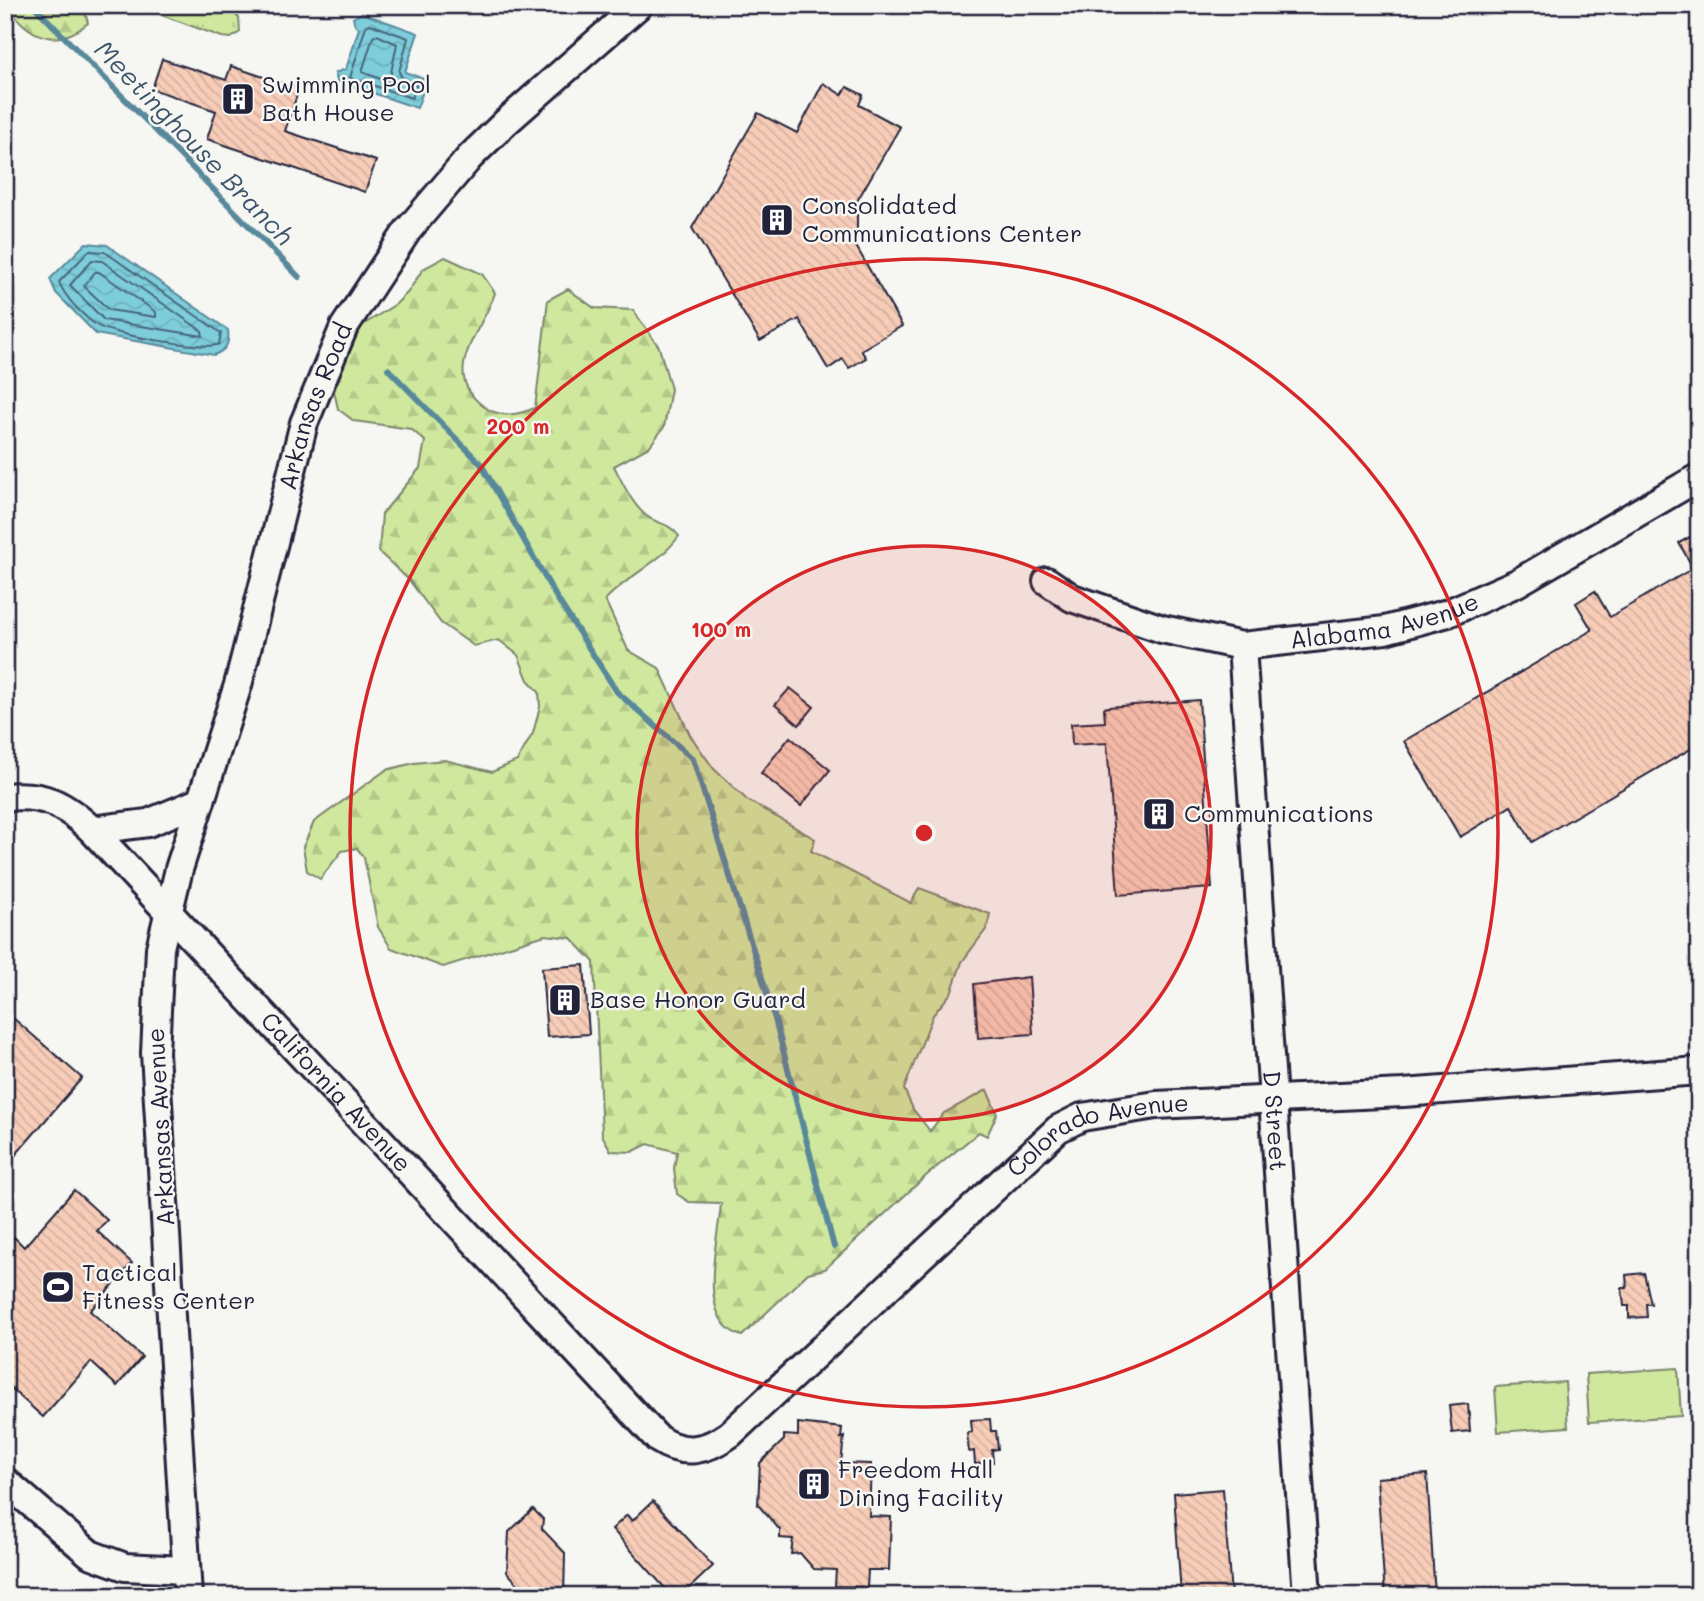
<svg xmlns="http://www.w3.org/2000/svg" width="1704" height="1601" viewBox="0 0 1704 1601" font-family="Mali,sans-serif">
<defs>
<pattern id="forest-firs" width="22" height="20" patternUnits="userSpaceOnUse" patternTransform="scale(1.75)"><rect width="22" height="20" fill="#d0e89d"/><path d="M5 1l3.5 6h-7zM16 11l3.5 6h-7z" fill="#b2c788"/></pattern>
<pattern id="park-tufts" width="24" height="20" patternUnits="userSpaceOnUse" patternTransform="scale(1.75)"><rect width="24" height="20" fill="#d0e89d"/><path d="M3 7l-1-3M5 7V3M7 7l1-3M15 17l-1-3M17 17v-4M19 17l1-3" fill="none" stroke="#b2c788"/></pattern>
<pattern id="water-waves" width="16" height="10" patternUnits="userSpaceOnUse" patternTransform="scale(1.75)"><rect width="16" height="10" fill="#7ecddb"/><path d="M0 5q4-4 8 0t8 0" fill="none" stroke="#6db0bd"/></pattern>
<pattern id="building-back-hatch" width="6" height="6" patternUnits="userSpaceOnUse" patternTransform="scale(1.75)"><rect width="6" height="6" fill="#f8cdb8"/><path d="M-1 5l2 2M0 0l6 6M5-1l2 2" fill="none" stroke="#d4b09f"/></pattern>
</defs>
<rect width="100%" height="100%" fill="#f6f6f2"/>
<filter id="ink" filterUnits="userSpaceOnUse"><feTurbulence type="fractalNoise" baseFrequency=".0143" numOctaves="2"/><feDisplacementMap in="SourceGraphic" scale="14" xChannelSelector="R" yChannelSelector="G"/><feConvolveMatrix kernelMatrix="1 2 1 2 8 2 1 2 1" color-interpolation-filters="sRGB"/></filter>
<g filter="url(#ink)">
<g fill="url(#forest-firs)" stroke="#79856c" stroke-width="2">
<path d="M 7,5 L 83,5 L 88,23 C 56,50 28,37 7,5 Z"/>
<path d="M 445,257 L 482,274 L 495,293 C 483,330 438,372 483,406 C 501,419 517,415 535,408 L 548,300 L 568,289 L 594,308 L 633,310 L 659,347 L 671,389 L 664,427 L 649,447 L 614,466 C 622,482 630,500 643,513 C 654,525 667,520 679,536 C 661,562 627,576 605,600 L 628,650 L 659,668 L 690,735 L 714,769 L 747,800 L 815,839 L 811,851 L 911,903 L 919,888 L 990,914 L 987,928 L 962,962 L 951,993 L 933,1015 L 904,1089 L 913,1109 L 930,1131 L 944,1113 L 987,1090 L 997,1114 L 987,1136 L 979,1132 L 927,1175 L 825,1269 L 808,1273 L 742,1336 C 694,1321 719,1239 721,1203 L 689,1202 L 677,1194 L 674,1168 L 677,1152 L 648,1144 L 632,1152 L 611,1151 L 602,1135 L 594,962 L 571,938 L 545,935 L 443,967 L 391,948 L 378,927 L 364,858 L 357,848 L 342,851 L 320,879 L 307,871 L 303,847 L 314,822 L 386,770 L 414,763 L 445,760 L 492,772 L 517,761 L 533,733 L 540,707 L 539,692 L 528,680 L 518,655 L 499,640 L 474,646 L 441,623 L 409,580 L 379,552 L 382,514 L 420,468 L 425,441 L 411,429 L 354,421 L 338,409 L 334,391 L 342,360 L 363,325 L 396,304 L 408,292 L 423,269 Z"/>
</g>
<path fill="url(#park-tufts)" stroke="#79856c" stroke-width="2" d="M 165,5 C 188,5 223,0 239,18 L 240,32 L 231,38 L 222,37 L 161,15 Z"/>
<g fill="#d0e89d" stroke="#79856c" stroke-width="2">
<polygon points="1678,1368 1681,1416 1589,1422 1586,1374"/>
<polygon points="1565,1382 1568,1427 1498,1432 1495,1387"/>
</g>
<g fill="url(#water-waves)" stroke="#59899b" stroke-width="2">
<polygon points="362,13 418,33 405,72 427,80 417,108 337,81 335,73 346,69 359,28 355,25 353,18"/>
<path d="M 86,243 L 107,245 L 228,330 C 230,344 226,350 214,355 L 96,334 L 56,293 L 50,279 Z"/>
</g>
<g fill="none" stroke-linecap="round" stroke-linejoin="round">
<g stroke="#47667b" stroke-width="2">
<polygon points="370,24 408,38 399,72 402,78 417,85 412,98 350,78 366,26"/>
<polygon points="377,35 397,44 389,82 362,72 373,37"/>
<path d="M 89,251 L 105,252 L 221,333 L 219,344 C 209,351 110,334 98,326 C 84,317 65,298 59,282 Z"/>
<polygon points="92,260 102,261 202,331 203,336 104,320 70,285"/>
<polygon points="95,272 99,272 156,312 156,317 109,310 84,286"/>
</g>
<g stroke="#59899b" stroke-width="6">
<polyline points="33,5 299,277"/>
<polyline points="388,369 481,464 555,595 617,692 693,759 775,1019 834,1247"/>
</g>
</g>
<g fill="url(#building-back-hatch)" stroke="#22223b" stroke-width="2">
<polygon points="162,59 226,80 231,66 299,89 285,131 376,161 365,192 207,139 216,111 152,89"/>
<polygon points="823,83 842,95 847,87 863,95 859,105 900,127 857,201 857,237 853,241 902,326 861,350 866,358 849,368 843,359 828,369 799,319 760,341 692,228 758,113 797,133"/>
<polygon points="1699,532 1699,744 1532,842 1511,806 1460,837 1404,741 1592,630 1576,603 1595,591 1610,617 1693,568 1679,543"/>
<polygon points="790,688 814,707 799,725 775,705"/>
<polygon points="1199,700 1212,888 1118,895 1107,743 1072,745 1071,724 1105,722 1104,708 1108,707"/>
<polygon points="790,737 830,770 801,806 761,773"/>
<polygon points="584,965 589,1034 547,1037 542,968"/>
<polygon points="1029,977 1033,1034 978,1038 974,984"/>
<polygon points="5,1011 82,1078 5,1167"/>
<polygon points="74,1190 107,1220 97,1231 132,1263 90,1311 142,1357 117,1386 91,1362 43,1417 5,1383 5,1247 14,1237 24,1247"/>
<polygon points="1644,1273 1651,1304 1646,1304 1647,1317 1629,1318 1629,1306 1624,1306 1622,1288 1627,1288 1626,1275"/>
<polygon points="1468,1404 1470,1431 1452,1433 1449,1406"/>
<polygon points="990,1419 991,1431 996,1431 998,1449 992,1450 993,1462 975,1464 974,1451 969,1452 967,1433 972,1432 971,1420"/>
<polygon points="798,1423 842,1428 841,1438 844,1437 841,1463 871,1464 869,1516 891,1517 889,1570 868,1570 867,1587 835,1586 836,1570 814,1569 800,1553 791,1554 793,1539 780,1538 780,1530 758,1505 760,1463 784,1440 784,1435 798,1436"/>
<polygon points="1427,1474 1435,1596 1385,1596 1377,1478"/>
<polygon points="1223,1489 1231,1596 1181,1596 1174,1493"/>
<polygon points="653,1501 713,1566 681,1596 672,1596 612,1529 627,1515 632,1521"/>
<polygon points="533,1509 543,1519 542,1529 565,1553 564,1596 503,1596 517,1583 507,1572 509,1532"/>
</g>
<g fill="none" stroke-linecap="round" stroke-linejoin="round">
<defs>
<g id="minor">
<path id="s1" d="M 1047,581 L 1072,598 L 1162,629 L 1242,646 L 1385,630 L 1448,613 L 1517,583 L 1699,477"/>
<path id="s2" d="M 1242,646 L 1307,1596"/>
<path id="s3" d="M 5,797 C 44,793 64,804 92,830 L 658,1439 C 684,1456 706,1451 730,1434 L 1058,1129 L 1082,1117 L 1156,1105 L 1403,1093 L 1699,1071"/>
<polyline points="92,830 148,823 201,801"/>
<polyline points="5,1481 90,1554 125,1567 185,1570"/>
<path id="s4" d="M 188,1596 L 155,1053 L 160,948 L 179,869 L 238,685 L 304,423 L 344,327 L 408,230 L 470,157 L 506,122 L 639,5"/>
</g>
</defs>
<use href="#minor" stroke="#22223b" stroke-width="32"/>
<use href="#minor" stroke="#f6f6f2" stroke-width="26"/>
</g>
</g>
<circle cx="924" cy="833" r="287" fill="#d62828" fill-opacity=".12"/>
<g fill="none" stroke="#d62828" stroke-width="3.5">
<circle cx="924" cy="833" r="287"/>
<circle cx="924" cy="833" r="574"/>
</g>
<defs>
<symbol id="building-square" viewBox="-11 -11 22 22"><rect x="-9" y="-9" width="18" height="18" rx="4" fill="#22223b" stroke="#f6f6f2"/><path d="M-4-6H4V6H1V3H-1V6H-4ZM-2.5-4.3h1.7v1.8h-1.7ZM.8-4.3h1.7v1.8H.8ZM-2.5-1h1.7V.8h-1.7ZM.8-1h1.7V.8H.8Z" fill="#fff"/></symbol>
<symbol id="stadium-square" viewBox="-11 -11 22 22"><rect x="-9" y="-9" width="18" height="18" rx="4" fill="#22223b" stroke="#f6f6f2"/><path d="M0-5a6.5 5 0 1 0 0 10a6.5 5 0 1 0 0-10ZM-3.5-1.8h7v3.6h-7Z" fill="#fff"/></symbol>
</defs>
<g fill-rule="evenodd">
<use href="#building-square" x="219" y="80" width="38" height="38"/>
<use href="#building-square" x="758" y="201" width="38" height="38"/>
<use href="#building-square" x="1140" y="795" width="38" height="38"/>
<use href="#building-square" x="546" y="981" width="38" height="38"/>
<use href="#stadium-square" x="39" y="1268" width="38" height="38"/>
<use href="#building-square" x="795" y="1465" width="38" height="38"/>
</g>
<g text-anchor="middle" stroke-width="5" stroke-linejoin="round" paint-order="stroke">
<g font-size="24" fill="#22223b" stroke="#f6f6f2" text-anchor="start">
<text x="262" y="93">Swimming Pool<tspan x="262" dy="28">Bath House</tspan></text>
<text x="802" y="214">Consolidated<tspan x="802" dy="28">Communications Center</tspan></text>
<text x="1184" y="822">Communications</text>
<text x="590" y="1008">Base Honor Guard</text>
<text x="82" y="1281">Tactical<tspan x="82" dy="28">Fitness Center</tspan></text>
<text x="838" y="1478">Freedom Hall<tspan x="838" dy="28">Dining Facility</tspan></text>
</g>
<g font-size="24" fill="#22223b" stroke="#f6f6f2">
<text dy="8" stroke="none"><textPath href="#s4" startOffset="1213">Arkansas Road</textPath></text>
<text dy="8" stroke="none"><textPath href="#s1" startOffset="352">Alabama Avenue</textPath></text>
<text dy="8" stroke="none"><textPath href="#s3" startOffset="455">California Avenue</textPath></text>
<text dy="8" stroke="none"><textPath href="#s2" startOffset="476">D Street</textPath></text>
<text transform="translate(161 1127) rotate(-93)" y="8">Arkansas Avenue</text>
<text dy="8" stroke="none"><textPath href="#s3" startOffset="1489">Colorado Avenue</textPath></text>
</g>
<g font-size="26" font-style="italic" fill="#3e556b" stroke="#f6f6f2">
<text transform="translate(194 143) rotate(46)" y="9">Meetinghouse Branch</text>
</g>
</g>
<circle cx="924" cy="833" r="10" fill="#d62828" stroke="#f6f6f2" stroke-width="3.5"/>
<g font-size="21" text-anchor="middle" font-weight="bold" fill="#d62828" stroke="#f6f6f2" stroke-width="5" stroke-linejoin="round" paint-order="stroke">
<text x="518" y="434">200 m</text>
<text x="721" y="637">100 m</text>
</g>
<rect width="1704" height="1601" fill="none" stroke="#f6f6f2" stroke-width="28"/>
<rect x="14" y="14" width="1676" height="1573" fill="none" stroke="#22223b" stroke-width="2.5" filter="url(#ink)"/>
</svg>
